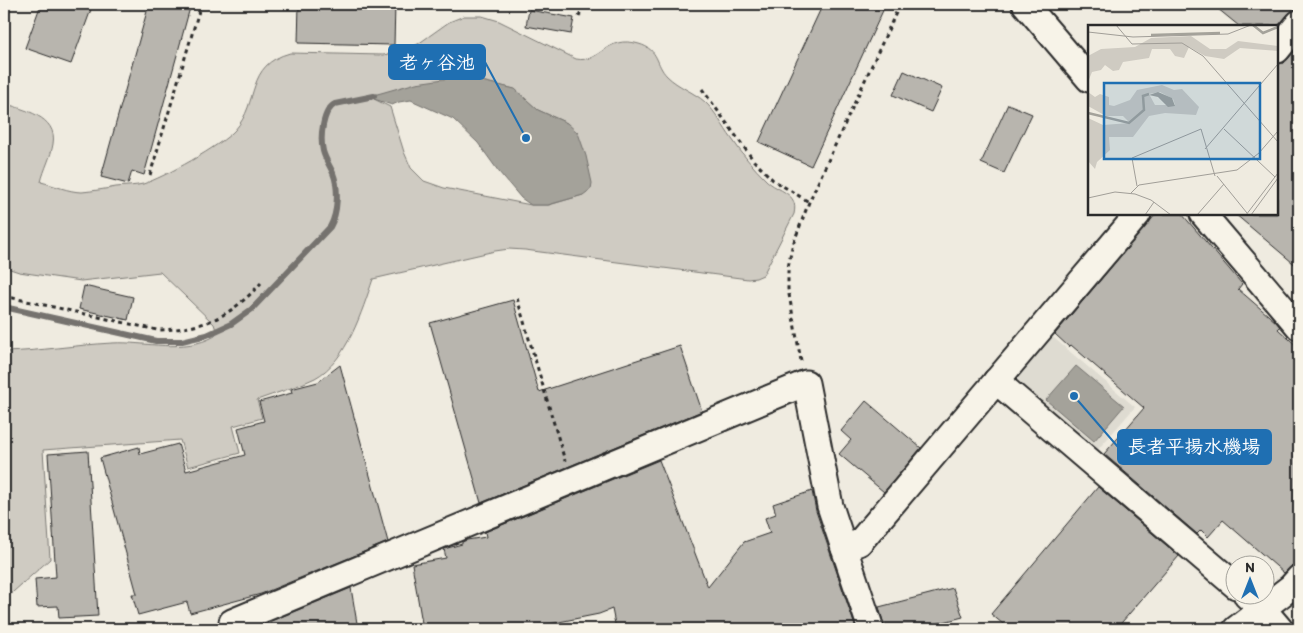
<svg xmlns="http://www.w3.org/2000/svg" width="1303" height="633" viewBox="0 0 1303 633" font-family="Itim,'Klee One',sans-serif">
<rect width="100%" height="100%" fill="#efebe0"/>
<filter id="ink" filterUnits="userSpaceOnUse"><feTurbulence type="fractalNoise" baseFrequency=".02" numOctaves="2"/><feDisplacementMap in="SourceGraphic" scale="10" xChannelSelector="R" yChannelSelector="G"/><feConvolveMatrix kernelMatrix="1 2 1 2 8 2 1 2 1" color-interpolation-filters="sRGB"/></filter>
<g filter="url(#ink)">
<polygon fill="#dedbd1" points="1048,333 1135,407 1094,454 1013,385 1013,374"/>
<path fill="#cfcbc2" stroke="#7d7b76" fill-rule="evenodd" d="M 464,16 L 482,16 L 499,21 L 576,59 C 601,64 605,34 639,44 C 660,50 655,64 667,76 C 678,87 694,92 705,102 C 716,112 723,127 732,139 C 742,154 753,167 766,180 C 778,192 799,192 794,214 L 763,275 L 756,278 L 748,279 L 525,250 L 509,249 L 495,251 L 373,279 C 362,311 347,361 315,378 C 297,387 276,393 257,400 L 262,418 L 233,426 L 240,453 L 188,467 L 180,440 L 43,450 L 50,559 L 4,600 L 4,352 C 40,351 76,345 112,343 C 146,341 183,354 215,336 L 216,330 L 214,324 L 160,272 L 81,281 L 19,272 L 4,267 L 4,103 C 23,110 58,116 53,144 C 51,157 44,169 41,182 C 53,185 69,192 82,192 C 93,191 105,189 116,187 C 125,186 135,186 143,184 C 163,178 222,145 235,130 C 260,102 245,65 290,53 L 383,55 L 401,52 L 418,44 L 449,22 ZM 469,78 L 514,89 L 538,110 L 567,123 L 583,195 L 549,205 L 531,205 L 444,188 L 424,181 L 411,168 L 404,152 L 390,107 L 374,99 L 374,95 Z"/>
<g fill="#a4a29a" stroke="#74726e">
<polygon points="451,78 469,78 515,89 538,110 567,123 578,133 586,156 592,183 591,189 583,195 548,205 531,205 521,198 499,172 478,143 453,119 411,100 399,102 392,105 374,99 374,95 416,83"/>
<polygon points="1076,366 1124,406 1094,441 1046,400"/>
</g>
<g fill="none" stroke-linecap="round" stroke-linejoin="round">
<path stroke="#74726e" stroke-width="6" d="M 4,307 L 156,341 L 182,341 L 207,335 L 231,324 L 252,309 L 330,227 C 338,213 339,188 333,173 C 330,166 325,159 323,151 C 320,138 322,111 335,104 L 374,96"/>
</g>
<g fill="#b8b5ae" stroke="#2b2b2b">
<polygon points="41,4 93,4 71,64 25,48"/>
<polygon points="149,4 191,4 144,175 132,171 128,184 101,177"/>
<polygon points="299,4 395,4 394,45 298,43"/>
<polygon points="823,4 886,4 811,166 759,142"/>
<polygon points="1212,4 1299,4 1299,9 1293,10 1288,14 1278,26 1239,26"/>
<polygon points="529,10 574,18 571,34 526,26"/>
<polygon points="1299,46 1299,268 1235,214 1277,214 1277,64 1283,63 1288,59"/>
<polygon points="904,71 942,88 931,112 893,95"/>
<polygon points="1008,104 1032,114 1004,173 981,163"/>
<polygon points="1156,214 1182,214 1242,284 1238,289 1276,322 1280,327 1278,329 1299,348 1299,564 1294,565 1284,573 1223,520 1208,537 1201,530 1197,534 1104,454 1144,408 1071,345 1069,347 1055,334"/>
<polygon points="84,286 133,297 128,320 79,309"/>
<polygon points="513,300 539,392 680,346 702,411 481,503 430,323"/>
<polygon points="340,365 388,542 261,594 190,613 187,602 138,615 132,594 137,594 100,458 139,447 140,454 178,444 186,471 245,455 238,428 264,421 259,402 292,393 291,389 318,382"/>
<polygon points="866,401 921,448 884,492 839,454 851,440 841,431"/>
<polygon points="88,451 98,616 59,618 58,606 37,607 35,579 56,577 48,454"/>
<polygon points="659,460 708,587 744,542 770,533 765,518 776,514 773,504 812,491 816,511 856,629 616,629 612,609 599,614 539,626 540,629 423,629 412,564 446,558 444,549 462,544 462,542 467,540 486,537 485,532"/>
<polygon points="1098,487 1179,556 1116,629 1009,629 991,614"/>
<polygon points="351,588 358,629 252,629"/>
<polygon points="953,588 963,617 916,629 885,629 879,607"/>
</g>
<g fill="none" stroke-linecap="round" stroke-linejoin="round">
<defs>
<g id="minor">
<polyline points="1025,4 1089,79"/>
<polyline points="1277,50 1299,23"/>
<polyline points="1203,214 1299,327"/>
<polyline points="996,381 1236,586"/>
<polyline points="844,548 859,543 1138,214"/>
<polyline points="1247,596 1263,609 1280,629"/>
<polyline points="233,629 232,622 806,383 830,506 871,629"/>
<polyline points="1236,629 1291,587 1299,578"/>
</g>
</defs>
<use href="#minor" stroke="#2b2b2b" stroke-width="29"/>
<g stroke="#2b2b2b" stroke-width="3" stroke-dasharray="4 4" stroke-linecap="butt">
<polyline points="579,17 584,4"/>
<polyline points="702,89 754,161 773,180 809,202"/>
<polyline points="150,175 201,4"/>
<path d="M 4,296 L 157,330 C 204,329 229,318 261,283"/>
<polyline points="517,298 565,461"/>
<polyline points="801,361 788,289 788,268 792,247 809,202 900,4"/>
<polyline points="145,629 209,624"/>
</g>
<use href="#minor" stroke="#f7f3e8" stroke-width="25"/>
</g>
</g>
<g transform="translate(1088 25)">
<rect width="190" height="190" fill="#efebe0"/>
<path d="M 103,11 L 122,24 L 138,24 L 150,16 L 190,21 L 190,26 L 152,23 L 136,34 L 117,31 L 101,22 L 96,33 L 87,31 L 82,24 L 64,24 L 61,33 L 35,37 L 31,45 L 25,46 L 17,40 L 13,45 L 4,47 L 0,57 L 0,31 L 13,24 L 47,22 L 63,13 ZM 74,60 L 86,65 L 94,64 L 111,82 L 108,90 L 77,88 L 61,91 L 45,112 L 21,112 L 22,125 L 9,137 L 7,144 L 0,136 L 0,93 L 15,100 L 42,98 L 35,91 L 18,91 L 0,81 L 0,67 L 7,72 L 12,69 L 21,72 L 21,80 L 26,81 L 42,75 L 49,65 ZM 72,67 L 85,74 L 87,80 L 67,80 L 61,69 Z" fill="#cfcbc2" fill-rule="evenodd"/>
<path d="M 70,67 L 84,73 L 87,81 L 80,82 L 70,72 L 61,70 Z" fill="#a4a29a"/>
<path fill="none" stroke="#a4a29a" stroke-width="2.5" d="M 165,0 L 175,8 L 190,2M 63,10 L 132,8M 0,88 L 41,98 L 56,85 L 55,71 L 61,69"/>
<path fill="none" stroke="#a19e98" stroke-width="1" d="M 28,0 L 44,19 L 94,18 L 115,31 L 190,117M 0,7 L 45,12 L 140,9 L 163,0M 136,104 L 187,152M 117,124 L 190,39M 129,151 L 159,188M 49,161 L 44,133 L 113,104 L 127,151M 43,168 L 51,160 L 149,145 L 171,128 L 190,106M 0,173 L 27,167 L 47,169 L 63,175 L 83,190M 57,190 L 66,177M 109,190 L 136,159M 158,190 L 190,148M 163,190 L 190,153"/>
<path fill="#1f6fb2" fill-opacity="0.15" stroke="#1f6fb2" stroke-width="2.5" d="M 16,58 L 172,58 L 172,134 L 16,134 Z"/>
<rect width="190" height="190" fill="none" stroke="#2b2b2b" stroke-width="2.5"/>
</g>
<path fill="none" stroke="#1f6fb2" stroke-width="2" d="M526 138L485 62M1074 396L1118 447"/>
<g fill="#1f6fb2" stroke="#f7f3e8" stroke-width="2">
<circle cx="526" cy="138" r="5"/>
<circle cx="1074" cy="396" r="5"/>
</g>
<g fill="#1f6fb2" stroke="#1f6fb2" stroke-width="2">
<rect x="389" y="45" width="96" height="34" rx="5"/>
<rect x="1118" y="430" width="153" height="34" rx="5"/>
</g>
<g font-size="19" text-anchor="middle" font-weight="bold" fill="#fff">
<text x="437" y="69">老ヶ谷池</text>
<text x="1194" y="453">長者平揚水機場</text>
</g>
<rect width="1303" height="633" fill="none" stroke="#f7f3e8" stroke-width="20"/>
<rect x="10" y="10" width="1283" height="613" fill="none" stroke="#2b2b2b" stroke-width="2" filter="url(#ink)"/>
<g transform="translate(1250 580)"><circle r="24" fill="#f7f3e8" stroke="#a5a39c"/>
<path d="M0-4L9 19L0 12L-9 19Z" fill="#1f6fb2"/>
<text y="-8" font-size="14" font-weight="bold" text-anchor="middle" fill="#2b2b2b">N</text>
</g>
</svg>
